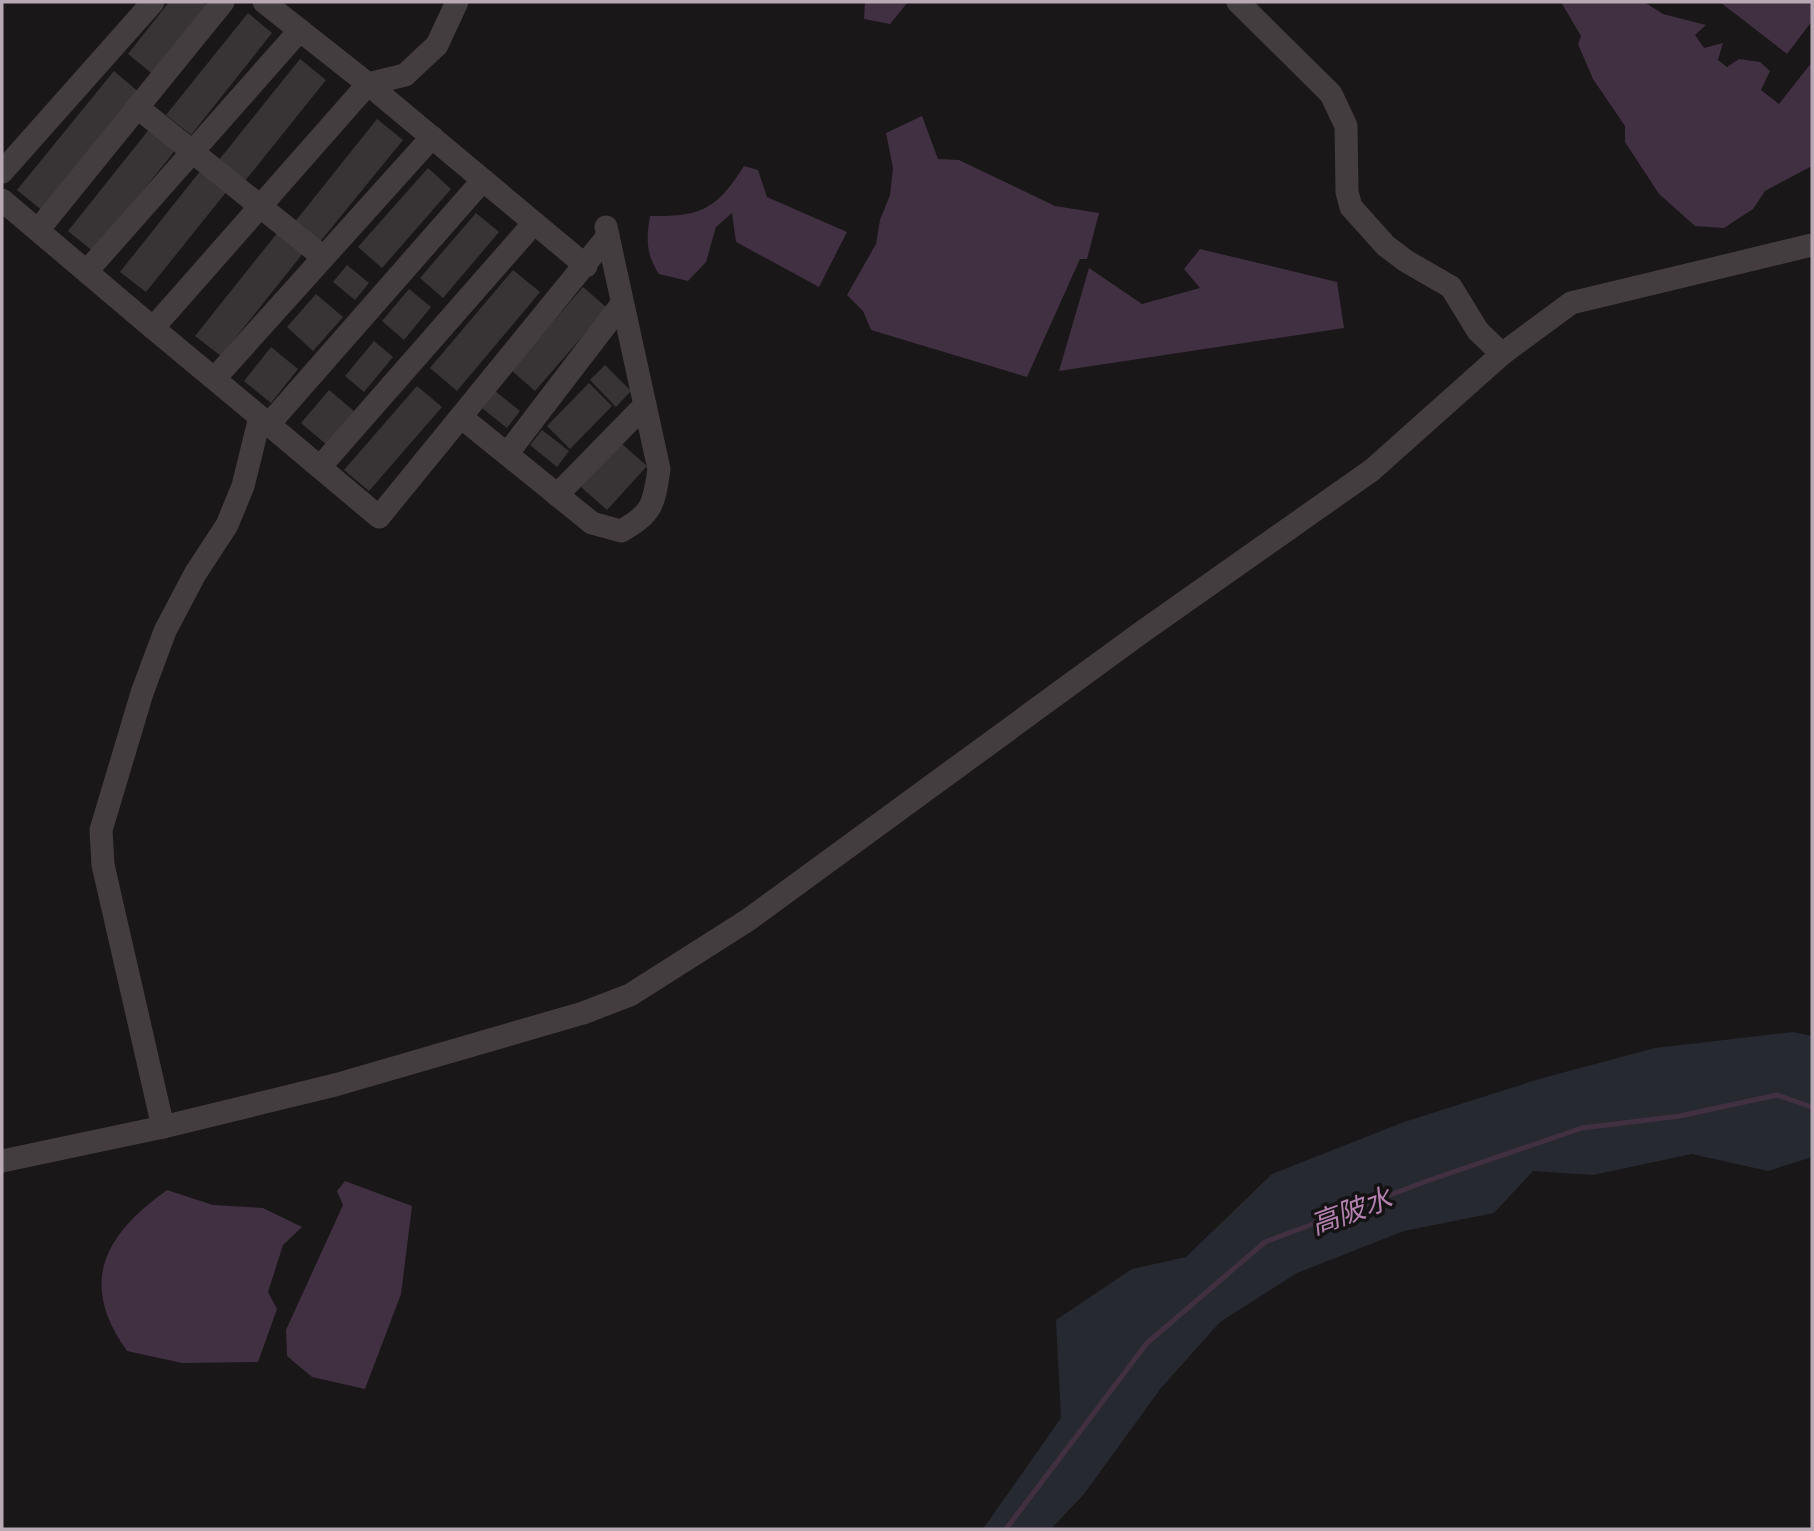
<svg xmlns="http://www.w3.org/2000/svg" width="1814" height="1531" viewBox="0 0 1814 1531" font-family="Mulish,'Noto Sans SC',sans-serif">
<rect width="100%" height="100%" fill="#191717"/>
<polygon fill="#272931" points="1793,1032 1812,1036 1812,1157 1768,1171 1692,1154 1593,1175 1533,1171 1494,1213 1404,1231 1297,1273 1220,1322 1161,1388 1084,1494 1051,1529 983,1529 1061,1418 1056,1320 1132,1269 1186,1257 1272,1174 1404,1122 1539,1079 1655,1048"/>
<g fill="#413041">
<polygon points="865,2 908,2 890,24 864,19"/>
<polygon points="1561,2 1644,2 1663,14 1706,25 1695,35 1704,48 1723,43 1718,60 1727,67 1739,59 1760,62 1770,71 1761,90 1779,104 1812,62 1812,166 1765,191 1753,209 1724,228 1695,226 1659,194 1625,142 1625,126 1593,79 1578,44 1581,36"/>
<polygon points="1720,2 1812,2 1812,21 1787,54"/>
<polygon points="922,116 938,159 959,160 1055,206 1099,213 1087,259 1080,259 1027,377 871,330 863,311 847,295 876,244 880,220 890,195 893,168 886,133"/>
<path d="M 744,166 L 758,170 L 767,197 L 847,232 L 819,287 L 736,242 L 732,213 L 716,227 L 706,262 L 688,281 L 659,274 C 646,254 646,240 650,216 C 701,217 717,209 744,166 Z"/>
<polygon points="1200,249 1337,282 1344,328 1059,371 1089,268 1142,304 1200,288 1184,269"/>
<polygon points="345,1181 412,1206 401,1294 365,1389 312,1377 287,1356 286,1330 343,1205 337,1191"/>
<path d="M 167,1190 L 213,1205 L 263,1208 L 302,1227 L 283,1245 L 268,1292 L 277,1309 L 258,1362 L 182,1363 L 127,1351 C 77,1281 106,1234 167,1190 Z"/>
</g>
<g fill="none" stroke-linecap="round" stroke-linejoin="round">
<polyline stroke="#413041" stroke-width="5" points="1006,1529 1147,1343 1265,1242 1427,1181 1582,1128 1680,1116 1777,1095 1812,1107"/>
</g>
<g fill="#383436">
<polygon points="169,2 203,2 210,7 155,76 128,54"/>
<polygon points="248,13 272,33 191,135 166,115"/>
<polygon points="300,59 326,80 245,181 219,160"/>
<polygon points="114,71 141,94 44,212 17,190"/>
<polygon points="377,119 403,140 319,243 294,223"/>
<polygon points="151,127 177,148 94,252 68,231"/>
<polygon points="428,168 451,189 382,268 358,247"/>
<polygon points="201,170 227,191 146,292 120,272"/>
<polygon points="476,213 499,232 443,298 420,278"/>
<polygon points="278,232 304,252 221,356 195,336"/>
<polygon points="347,265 369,283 355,300 333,282"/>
<polygon points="513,270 540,292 457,391 430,368"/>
<polygon points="583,287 607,308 535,391 511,370"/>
<polygon points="409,289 431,307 404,340 382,321"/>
<polygon points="316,294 343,317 313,351 287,327"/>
<polygon points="374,341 393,357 364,392 345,376"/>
<polygon points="271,347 298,369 271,403 244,381"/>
<polygon points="605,365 631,391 616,407 590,380"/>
<polygon points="589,383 612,406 570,449 547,426"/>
<polygon points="417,386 442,407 369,491 344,470"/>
<polygon points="329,390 355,412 327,445 301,423"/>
<polygon points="495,391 520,411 507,428 482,408"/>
<polygon points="542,430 569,451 557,467 530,445"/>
<polygon points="621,443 647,466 607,510 581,487"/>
</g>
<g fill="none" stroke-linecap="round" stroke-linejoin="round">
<g stroke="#433d40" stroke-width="23">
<polyline points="264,2 368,84 586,266"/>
<polyline points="1238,2 1331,94 1346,126 1347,192 1351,207 1386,246 1406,261 1451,287 1478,331 1502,354"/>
<polyline points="137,107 323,257"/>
<polyline points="2,172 153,2"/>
<polyline points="2,200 153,328"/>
<polyline points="38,230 223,2"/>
<polyline points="87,271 300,30"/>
<polyline points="215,378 432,137"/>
<polyline points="260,417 379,517 608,236"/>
<path d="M 461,417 L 592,523 L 621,531 C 653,514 654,503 659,469 L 606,227"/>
<polyline points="269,424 483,180"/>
<polyline points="507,454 621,305"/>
<polyline points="320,467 534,223"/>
<polyline points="557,495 645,405"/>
<polyline points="163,1127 103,865 101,830 142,693 165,631 195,574 227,525 243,486 260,417 153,328 368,84 405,75 437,45 457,2"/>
<polyline points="2,1161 163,1127 335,1085 583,1013 630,995 748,920 1142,632 1372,470 1502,354 1571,303 1812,245"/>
</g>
</g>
<g text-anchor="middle" stroke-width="7" stroke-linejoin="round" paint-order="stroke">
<g font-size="28" font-style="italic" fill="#b380af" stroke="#141212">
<text transform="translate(1351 1211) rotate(-20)" y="10">高陂水</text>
</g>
</g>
<rect width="1814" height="1531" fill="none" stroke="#b8a9b4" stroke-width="7"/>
</svg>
